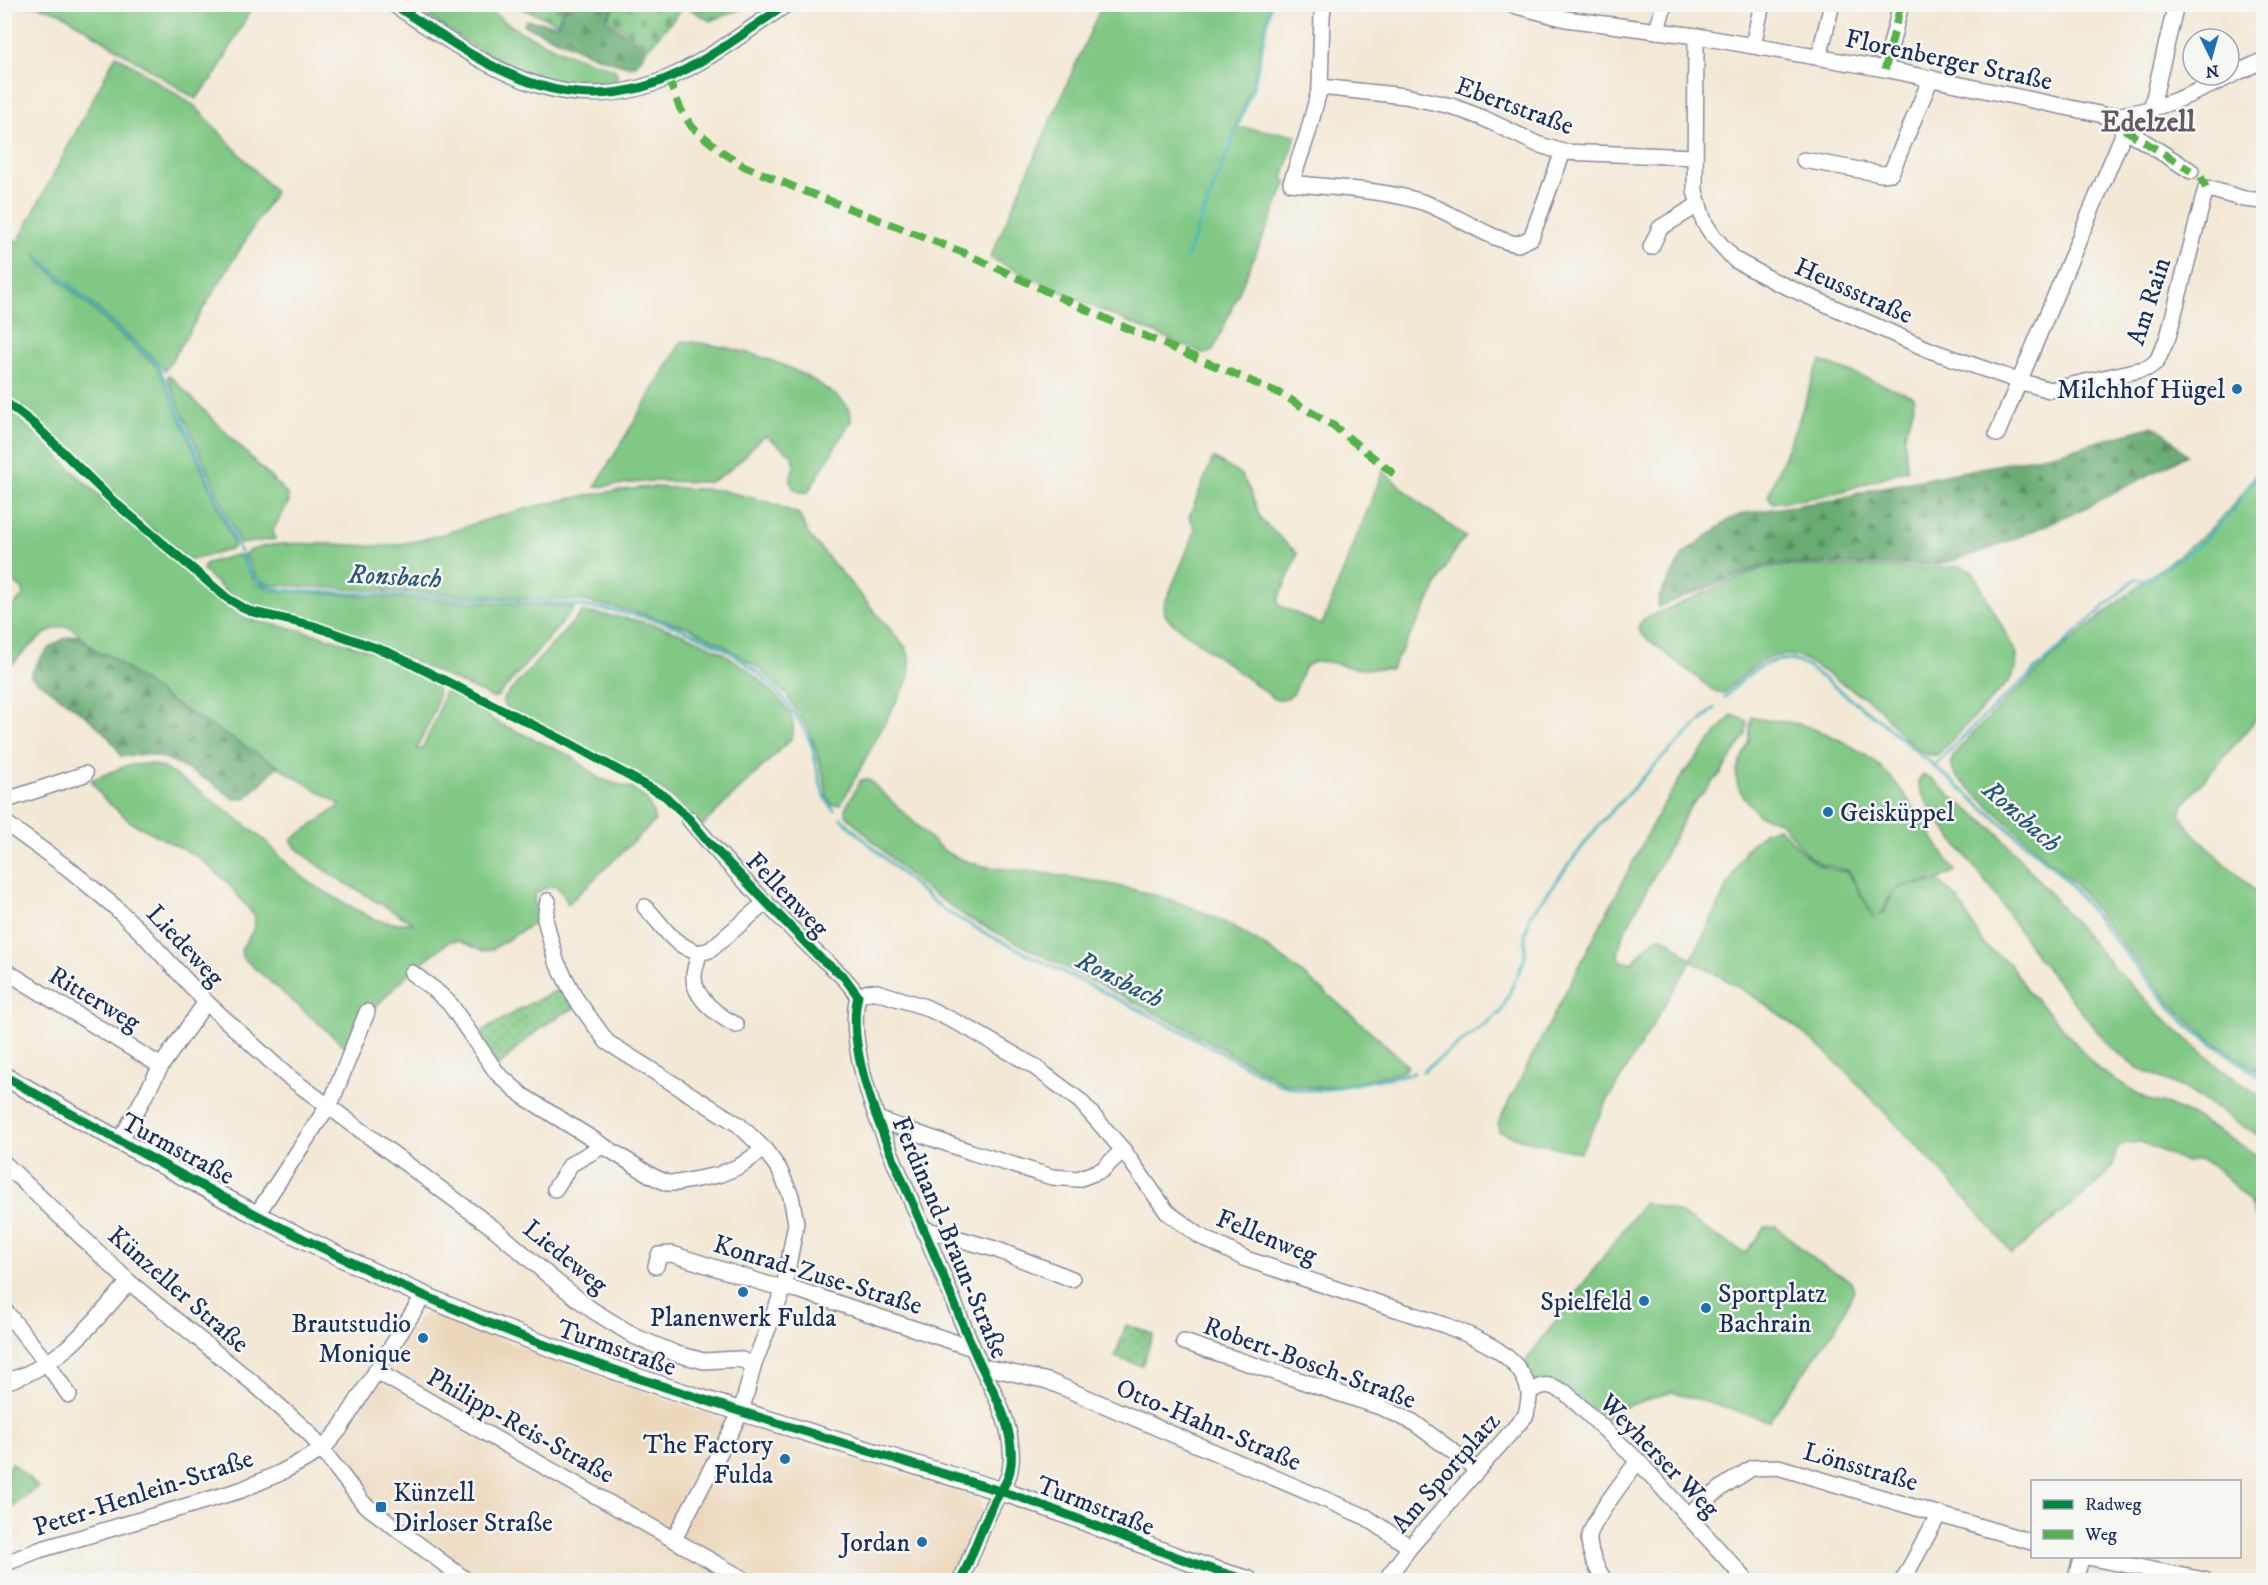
<svg xmlns="http://www.w3.org/2000/svg" width="2268" height="1585" viewBox="0 0 2268 1585" font-family="'IM FELL DW Pica',serif">
<defs>
<pattern id="forest-firs" width="22" height="20" patternUnits="userSpaceOnUse" patternTransform="scale(1.5)"><rect width="22" height="20" fill="#68ac72"/><path d="M5 1l3.5 6h-7zM16 11l3.5 6h-7z" fill="#558c61"/></pattern>
<pattern id="cemetery-stones" width="16" height="16" patternUnits="userSpaceOnUse" patternTransform="scale(1.5)"><rect width="16" height="16" fill="#80c884"/><path d="M2 7V4a2 2 0 0 1 4 0v3zM10 15v-3a2 2 0 0 1 4 0v3z" fill="#68a36f"/></pattern>
<pattern id="park-dots" width="8" height="8" patternUnits="userSpaceOnUse" patternTransform="scale(1.5)"><rect width="8" height="8" fill="#80c884"/><path d="M2 2h.1M6 6h.1" fill="none" stroke="#68a36f" stroke-width="1.8" stroke-linecap="round"/></pattern>
</defs>
<rect width="100%" height="100%" fill="#f6f6f2"/>
<filter id="ink" filterUnits="userSpaceOnUse"><feTurbulence type="fractalNoise" baseFrequency=".0167" numOctaves="2"/><feDisplacementMap in="SourceGraphic" scale="12" xChannelSelector="R" yChannelSelector="G"/><feConvolveMatrix kernelMatrix="1 2 1 2 8 2 1 2 1" color-interpolation-filters="sRGB"/></filter>
<filter id="wash" filterUnits="userSpaceOnUse"><feTurbulence type="fractalNoise" baseFrequency=".008" numOctaves="4" result="noise"/><feDisplacementMap in="SourceGraphic" scale="24" xChannelSelector="R" yChannelSelector="G"/><feGaussianBlur stdDeviation="1.35" result="paint"/><feColorMatrix in="noise" values="0 0 0 0 0 0 0 0 0 0 0 0 0 0 0 0 0 1.4 0 .05"/><feComposite in="paint" operator="in"/></filter>
<g filter="url(#wash)">
<rect width="100%" height="100%" fill="#f3e8d5"/>
<polygon fill="#ecd7ba" points="429,1310 438,1311 453,1321 516,1345 690,1408 843,1457 977,1497 981,1502 982,1511 952,1580 483,1580 366,1494 339,1455 341,1442 406,1337 418,1319"/>
<g fill="#80c884" stroke="#4e7c71" stroke-width="1.5">
<polygon points="5,5 5,4 253,5 217,72 196,99 61,13 38,6"/>
<path d="M 411,5 L 481,5 L 521,32 L 566,53 L 614,69 L 617,74 L 617,79 C 610,87 596,86 586,85 C 519,83 464,40 411,5 Z"/>
<polygon points="1102,5 1270,5 1253,84 1236,127 1296,135 1283,179 1287,182 1213,351 1205,354 1091,306 990,258"/>
<polygon points="116,55 196,107 275,192 165,371 160,364 36,254 37,259 157,367 162,376 234,544 233,548 228,550 192,560 188,559 114,497 37,422 5,397 5,233 18,242"/>
<path d="M 682,341 C 735,346 788,361 831,392 C 841,399 852,407 851,421 L 808,492 C 788,494 788,478 795,465 L 792,455 L 766,436 C 758,439 757,442 752,448 C 741,461 724,476 709,482 L 652,481 L 595,487 Z"/>
<path d="M 1821,361 L 1913,396 C 1917,410 1907,421 1905,434 C 1904,446 1906,457 1908,469 L 1843,491 L 1812,498 L 1773,503 L 1768,496 L 1798,422 L 1817,367 Z"/>
<polygon points="169,375 287,494 289,502 273,530 275,539 240,544 167,378"/>
<path d="M 4,407 C 31,426 50,450 74,472 C 116,512 161,548 206,584 C 215,592 221,603 231,610 C 250,624 278,624 300,630 C 346,642 391,656 432,680 C 449,694 423,732 417,749 L 422,749 L 436,719 L 445,691 L 449,690 L 482,707 L 488,716 L 496,722 L 571,756 L 600,779 L 633,789 L 646,799 L 653,812 L 655,821 L 568,904 C 558,883 556,883 536,893 L 534,899 L 537,916 L 534,923 L 491,950 L 483,951 L 459,941 L 450,941 L 411,971 L 375,1007 L 365,1010 L 349,1050 L 242,957 L 241,950 L 255,927 L 255,917 L 228,883 L 198,857 L 131,822 L 103,798 L 91,780 L 128,765 L 152,764 L 162,767 L 197,789 L 234,816 L 268,843 L 291,868 L 313,885 L 373,919 L 393,923 L 413,923 L 332,875 L 297,849 L 291,840 L 341,805 L 173,703 L 107,654 L 100,654 C 90,646 81,635 71,628 C 54,619 23,652 13,664 L 5,657 L 5,614 L 24,595 L 23,590 L 5,576 Z"/>
<path d="M 1213,458 L 1241,475 L 1250,490 L 1261,520 L 1297,553 L 1297,557 L 1278,600 L 1279,605 L 1321,625 L 1323,622 L 1383,471 L 1423,506 L 1466,537 L 1457,546 L 1422,615 L 1391,669 C 1379,669 1366,669 1353,668 C 1342,666 1323,658 1311,663 C 1292,673 1306,701 1275,699 L 1171,622 L 1165,615 L 1164,605 L 1193,537 L 1195,528 L 1189,517 Z"/>
<path d="M 2263,469 L 2263,711 L 2184,804 L 2180,814 C 2193,839 2242,877 2263,898 L 2263,1074 L 2217,1044 L 2191,1024 L 2162,993 L 2074,883 L 1957,777 L 1953,770 L 1951,762 L 1954,754 L 1977,729 L 2064,647 L 2118,602 L 2204,535 L 2227,512 Z"/>
<path d="M 652,487 L 720,490 L 765,501 L 799,514 L 808,534 L 906,648 C 912,661 911,671 906,684 L 841,804 L 833,805 L 828,798 L 819,759 L 808,728 L 787,696 L 760,669 L 723,645 L 690,628 L 636,612 L 582,601 L 272,585 L 258,580 L 244,555 C 263,535 354,547 384,546 C 424,543 461,527 499,516 C 548,502 600,491 652,487 Z"/>
<polygon points="236,555 240,556 255,582 271,590 373,597 567,606 573,607 574,609 498,696 493,698 371,642 316,623 243,605 229,595 203,570 204,566 207,563"/>
<path d="M 1788,566 L 1939,568 L 1961,566 L 1973,572 L 2017,655 L 2016,669 L 2009,681 L 1946,746 L 1937,755 L 1929,755 L 1919,750 L 1903,736 L 1875,704 L 1802,658 C 1768,647 1746,672 1724,693 L 1717,693 L 1642,635 L 1638,628 L 1640,623 L 1644,619 L 1762,568 Z"/>
<path d="M 582,612 C 657,620 722,639 775,695 C 788,709 798,720 791,739 L 701,827 L 686,810 L 662,790 L 505,706 L 503,703 L 503,699 Z"/>
<path d="M 1732,715 L 1747,721 L 1746,734 L 1721,773 L 1690,807 L 1622,937 L 1618,956 L 1622,962 L 1633,962 C 1663,927 1659,931 1691,960 L 1746,849 L 1765,831 L 1779,828 C 1809,854 1802,866 1848,872 L 1874,918 L 1849,871 L 1821,864 L 1809,857 L 1783,825 L 1776,820 L 1758,815 C 1753,805 1744,800 1739,789 C 1731,770 1744,758 1749,740 C 1750,733 1750,725 1752,717 C 1768,722 1785,720 1802,725 C 1827,733 1855,746 1876,763 C 1909,791 1929,836 1955,871 L 1940,879 L 1898,887 L 1890,894 L 1884,911 L 1879,916 L 1885,912 C 1893,879 1911,886 1939,882 L 1958,899 L 1984,945 L 2010,964 L 2028,992 L 2049,1013 L 2098,1069 L 2148,1100 L 2165,1104 L 2191,1115 L 2263,1158 L 2263,1230 L 2258,1224 L 2248,1200 L 2215,1167 L 2200,1160 L 2186,1162 L 2141,1142 L 2127,1143 L 2121,1145 L 2116,1151 L 2113,1165 L 2105,1177 L 2012,1254 C 1975,1207 1935,1164 1893,1121 C 1866,1093 1840,1063 1809,1038 C 1773,1007 1733,982 1691,961 L 1610,1096 L 1580,1153 L 1520,1139 L 1499,1131 L 1498,1124 L 1505,1109 L 1660,810 L 1682,776 Z"/>
<polygon points="1924,775 1932,779 1951,796 1998,833 2115,969 2174,1028 2224,1071 2263,1098 2263,1140 2226,1114 2185,1089 2134,1066 2109,1046 2035,954 1995,894 1942,825 1920,791 1918,780"/>
<path d="M 864,779 L 869,780 C 886,796 902,811 919,827 C 929,837 940,850 954,856 C 981,870 1013,869 1043,873 C 1090,880 1139,888 1185,905 C 1267,935 1331,997 1396,1054 L 1408,1067 L 1402,1072 C 1362,1080 1320,1096 1280,1081 L 1183,1027 L 968,918 L 916,882 L 847,816 L 845,809 L 860,781 Z"/>
<polygon points="1644,1202 1677,1212 1745,1253 1765,1227 1776,1226 1816,1261 1851,1281 1854,1290 1837,1326 1769,1421 1672,1392 1614,1410 1603,1426 1567,1393 1529,1391 1519,1370"/>
</g>
<g fill="url(#forest-firs)" stroke="#426e68" stroke-width="1.5">
<polygon points="565,5 615,5 606,19 646,51 637,64 631,67 594,56 524,25 526,20 559,25"/>
<polygon points="2153,426 2165,433 2187,455 2091,505 2044,526 1987,550 1938,565 1788,564 1763,566 1658,607 1659,597 1684,553 1730,519 1745,513 1834,500 1874,489 2057,453"/>
<path d="M 77,635 L 99,654 L 107,654 L 173,703 L 278,766 L 245,799 L 234,799 L 211,782 L 165,758 L 144,754 L 121,757 C 108,725 57,697 30,676 C 39,656 54,639 77,635 Z"/>
</g>
<g fill="url(#cemetery-stones)" stroke="#4e7c71" stroke-width="1.5">
<polygon points="513,5 563,4 563,5 558,23"/>
<polygon points="616,5 616,4 752,5 710,21 685,6 647,49 608,17"/>
</g>
<g fill="url(#park-dots)" stroke="#4e7c71" stroke-width="1.5">
<path d="M 560,989 L 574,1008 C 544,1023 521,1042 498,1067 L 476,1035 L 527,1005 Z"/>
<polygon points="1126,1325 1153,1334 1142,1366 1115,1357"/>
<polygon points="12,1463 38,1487 5,1513 5,1472"/>
</g>
<g fill="none" stroke-linecap="round" stroke-linejoin="round">
<g stroke="#47b6c0" stroke-width="3">
<path d="M 38,257 L 158,365 L 246,565 C 255,582 265,587 284,590 C 343,593 402,595 461,598 C 567,603 692,604 772,686 C 789,704 803,723 812,746 C 818,766 819,795 834,810"/>
<polyline points="1186,258 1254,85 1271,4"/>
<path d="M 1725,697 C 1746,674 1776,646 1808,667 L 1882,722 L 2051,865 L 2068,882 L 2159,994 L 2189,1027 L 2264,1079"/>
<polyline points="1934,766 1974,726 2135,579 2143,581 2198,546 2231,513 2264,461"/>
<polyline points="841,818 914,885 944,910 987,934 1182,1031 1279,1084 1301,1090 1323,1090 1414,1073"/>
<polyline points="1423,1071 1501,1012 1525,958 1525,936 1530,916 1602,821 1661,759 1715,708"/>
</g>
</g>
</g>
<g filter="url(#ink)">
<g fill="none" stroke-linecap="round" stroke-linejoin="round">
<defs>
<g id="minor">
<path d="M 393,4 C 485,64 566,128 679,73 C 717,54 751,28 787,4"/>
<path d="M 1324,4 L 1322,15 L 1320,87 L 1308,133 L 1291,183 C 1331,188 1388,190 1425,203 C 1453,213 1492,241 1518,244 L 1531,238 L 1563,152"/>
<path d="M 1509,4 L 1566,19 L 1696,36 L 1885,69 L 2108,116 C 2164,113 2213,83 2264,60"/>
<polyline points="1657,31 1664,4"/>
<polyline points="1696,36 1695,191 1704,222 1713,236 1735,260 1774,281 1932,351 2019,381 2050,390 2148,368 2157,361 2168,337 2206,188 2244,199 2264,201"/>
<polyline points="1753,45 1762,4"/>
<polyline points="1819,57 1832,4"/>
<polyline points="1885,69 1901,4"/>
<polyline points="1320,87 1405,96 1451,106 1483,118 1537,144 1563,152 1694,157"/>
<polyline points="2151,110 2176,4"/>
<polyline points="2124,129 2191,171"/>
<polyline points="1804,160 1882,174 1891,173 1931,78"/>
<polyline points="1651,247 1660,228 1698,205"/>
<polyline points="1997,434 2122,137 2124,115"/>
<polyline points="4,801 85,774"/>
<path d="M 689,819 C 726,864 769,906 810,947 C 827,964 846,976 858,996"/>
<polyline points="4,822 69,869 114,906 141,932 206,1002 286,1075 496,1230 549,1276 592,1310 636,1337 677,1354 704,1361 738,1359 754,1364 741,1412 674,1539"/>
<polyline points="548,901 545,919 556,961 576,999 607,1042 739,1125 764,1149 779,1169 791,1196 796,1223 784,1288 754,1364"/>
<path d="M 645,907 C 666,928 669,943 699,953"/>
<polyline points="4,970 161,1066"/>
<polyline points="412,973 435,990 450,1004 497,1073 523,1096 652,1176 667,1183 677,1183 718,1175 740,1166 764,1149"/>
<path d="M 858,996 L 869,992 L 877,992 L 925,1007 L 968,1028 L 1032,1065 L 1080,1101 L 1123,1150 L 1167,1212 L 1200,1236 L 1246,1259 L 1447,1326 C 1477,1338 1522,1355 1529,1392 C 1530,1399 1527,1408 1526,1415 L 1410,1547 L 1390,1574 L 1388,1580"/>
<path d="M 858,996 C 842,1060 899,1170 924,1230 C 941,1269 956,1309 973,1348 C 988,1384 1015,1422 1011,1464 C 1010,1480 1000,1491 993,1505 C 981,1529 972,1556 961,1580"/>
<path d="M 736,1025 C 719,1016 693,998 694,976 C 694,969 698,960 699,953 L 710,950 L 766,902"/>
<polyline points="880,1120 971,1152 1052,1177 1078,1179 1102,1170 1123,1150"/>
<polyline points="120,1141 161,1066 206,1002"/>
<polyline points="4,1163 129,1282 258,1387 309,1433 364,1504 466,1580"/>
<polyline points="555,1189 571,1164 603,1146"/>
<polyline points="257,1214 332,1100 367,1012"/>
<polyline points="924,1229 995,1249 1072,1279"/>
<polyline points="656,1266 659,1255 672,1254 770,1285 798,1290 972,1348"/>
<polyline points="6,1312 46,1362 69,1395"/>
<polyline points="1184,1342 1383,1408 1413,1422 1478,1470"/>
<polyline points="981,1366 1048,1381 1366,1517 1410,1547"/>
<polyline points="376,1371 745,1580"/>
<path d="M 4,1382 C 60,1367 93,1323 129,1282"/>
<path d="M 1529,1391 C 1547,1383 1549,1384 1566,1393 L 1638,1461 L 1746,1580"/>
<polyline points="1687,1516 1724,1486 1752,1468 1778,1467 2032,1542"/>
<polyline points="4,1564 39,1550 241,1490 280,1473 322,1450 339,1430 424,1295"/>
<path d="M 1604,1580 C 1597,1569 1590,1555 1589,1541 C 1587,1526 1627,1476 1638,1461"/>
<polyline points="1903,1580 1939,1514"/>
<polyline points="2075,1580 2082,1556 2204,1580"/>
</g>
<path id="major" d="M 4,1076 C 177,1174 351,1272 537,1342 C 689,1399 845,1443 1000,1491 C 1084,1517 1163,1557 1248,1580"/>
</defs>
<use href="#minor" stroke="#878c9a" stroke-width="18"/>
<use href="#major" stroke="#878c9a" stroke-width="21"/>
<use href="#minor" stroke="#fff" stroke-width="15"/>
<use href="#major" stroke="#fff" stroke-width="18"/>
<g stroke="#55b248" stroke-width="8" stroke-dasharray="15 8" stroke-linecap="butt">
<polyline points="1885,69 1901,4"/>
<polyline points="668,78 680,108 692,127 721,151 744,166 794,187 962,252 1124,327 1281,394 1334,426 1394,474"/>
<polyline points="2124,129 2191,171"/>
<polyline points="2201,177 2206,188"/>
</g>
<defs>
<g id="cycleway">
<path d="M 393,4 C 485,64 566,128 679,73 C 717,54 751,28 787,4"/>
<path d="M 4,401 L 35,425 L 112,500 L 227,598 L 249,611 L 314,626 L 390,653 L 569,743 L 665,796 L 689,819 L 709,843 L 799,936 L 820,958 L 844,977 L 858,996 C 842,1060 899,1170 924,1230 C 941,1269 956,1309 973,1348 C 988,1384 1015,1422 1011,1464 C 1010,1480 1000,1491 993,1505 C 981,1529 972,1556 961,1580"/>
<path d="M 4,1076 C 177,1174 351,1272 537,1342 C 689,1399 845,1443 1000,1491 C 1084,1517 1163,1557 1248,1580"/>
</g>
</defs>
<use href="#cycleway" stroke="#f6f6f2" stroke-width="13"/>
<use href="#cycleway" stroke="#00873e" stroke-width="9"/>
</g>
</g>
<g fill="#1f6fb2" stroke="#f6f6f2" stroke-width="2">
<circle cx="2237" cy="389" r="6"/>
<circle cx="1828" cy="812" r="6"/>
<circle cx="743" cy="1292" r="6"/>
<circle cx="1644" cy="1301" r="6"/>
<circle cx="1706" cy="1308" r="6"/>
<circle cx="423" cy="1338" r="6"/>
<circle cx="785" cy="1459" r="6"/>
<rect x="375" y="1501" width="12" height="12" rx="3"/>
<circle cx="922" cy="1542" r="6"/>
</g>
<g text-anchor="middle" stroke-width="5" stroke-linejoin="round" paint-order="stroke">
<g font-size="26" fill="#1b2f5e" stroke="#f6f6f2">
<text transform="translate(1949 59) rotate(12)" y="9">Florenberger Straße</text>
<text transform="translate(1515 105) rotate(20)" y="9">Ebertstraße</text>
<text transform="translate(1854 290) rotate(24)" y="9">Heussstraße</text>
<text transform="translate(2148 301) rotate(-72)" y="9">Am Rain</text>
<text transform="translate(788 894) rotate(46)" y="9">Fellenweg</text>
<text transform="translate(186 945) rotate(47)" y="9">Liedeweg</text>
<text transform="translate(95 998) rotate(31)" y="9">Ritterweg</text>
<text transform="translate(178 1148) rotate(28)" y="9">Turmstraße</text>
<text transform="translate(1267 1236) rotate(22)" y="9">Fellenweg</text>
<text transform="translate(951 1237) rotate(67)" y="9">Ferdinand-Braun-Straße</text>
<text transform="translate(566 1256) rotate(39)" y="9">Liedeweg</text>
<text transform="translate(818 1274) rotate(17)" y="9">Konrad-Zuse-Straße</text>
<text transform="translate(179 1289) rotate(41)" y="9">Künzeller Straße</text>
<text transform="translate(617 1347) rotate(19)" y="9">Turmstraße</text>
<text transform="translate(1310 1362) rotate(20)" y="9">Robert-Bosch-Straße</text>
<text transform="translate(1209 1424) rotate(23)" y="9">Otto-Hahn-Straße</text>
<text transform="translate(521 1425) rotate(29)" y="9">Philipp-Reis-Straße</text>
<text transform="translate(1660 1455) rotate(46)" y="9">Weyherser Weg</text>
<text transform="translate(1861 1466) rotate(16)" y="9">Lönsstraße</text>
<text transform="translate(1445 1472) rotate(-49)" y="9">Am Sportplatz</text>
<text transform="translate(143 1492) rotate(-18)" y="9">Peter-Henlein-Straße</text>
<text transform="translate(1096 1505) rotate(21)" y="9">Turmstraße</text>
</g>
<g font-size="26" fill="#1b2f5e" stroke="#f6f6f2" text-anchor="end">
<text x="2225" y="398">Milchhof Hügel</text>
<text x="1840" y="821" text-anchor="start">Geisküppel</text>
<text x="1718" y="1302" text-anchor="start">Sportplatz<tspan x="1718" dy="30">Bachrain</tspan></text>
<text x="1632" y="1310">Spielfeld</text>
<text x="743" y="1326" text-anchor="middle">Planenwerk Fulda</text>
<text x="411" y="1332">Brautstudio<tspan x="411" dy="30">Monique</tspan></text>
<text x="773" y="1453">The Factory<tspan x="773" dy="30">Fulda</tspan></text>
<text x="393" y="1501" text-anchor="start">Künzell<tspan x="393" dy="30">Dirloser Straße</tspan></text>
<text x="910" y="1551">Jordan</text>
</g>
<g font-size="27" font-style="italic" fill="#28587b" stroke="#f6f6f2">
<text transform="translate(395 576) rotate(3)" y="9">Ronsbach</text>
<text transform="translate(2022 816) rotate(41)" y="9">Ronsbach</text>
<text transform="translate(1120 979) rotate(27)" y="9">Ronsbach</text>
</g>
<g font-size="28" font-weight="bold" fill="#635966" stroke="#f6f6f2">
<text x="2148" y="131">Edelzell</text>
</g>
</g>
<rect width="2268" height="1585" fill="none" stroke="#f6f6f2" stroke-width="24"/>
<rect x="2031" y="1480" width="210" height="78" fill="#f6f6f2" stroke="#9ea6b7" stroke-width="1.5"/>
<rect x="2043" y="1500" width="30" height="9" fill="#00873e" stroke="#9ea6b7" stroke-width="1.5"/>
<text x="2085" y="1510" font-size="18" fill="#1b2f5e">Radweg</text>
<rect x="2043" y="1530" width="30" height="9" fill="#55b248" stroke="#9ea6b7" stroke-width="1.5"/>
<text x="2085" y="1540" font-size="18" fill="#1b2f5e">Weg</text>
<g transform="translate(2211 57) rotate(175)"><circle r="28" fill="#f6f6f2" stroke="#9ea6b7" stroke-width="1.5"/>
<path d="M0-4.5L10 22L0 15L-10 22Z" fill="#1f6fb2"/>
<text y="-9" font-size="16" font-weight="bold" text-anchor="middle" fill="#1b2f5e">N</text>
</g>
</svg>
